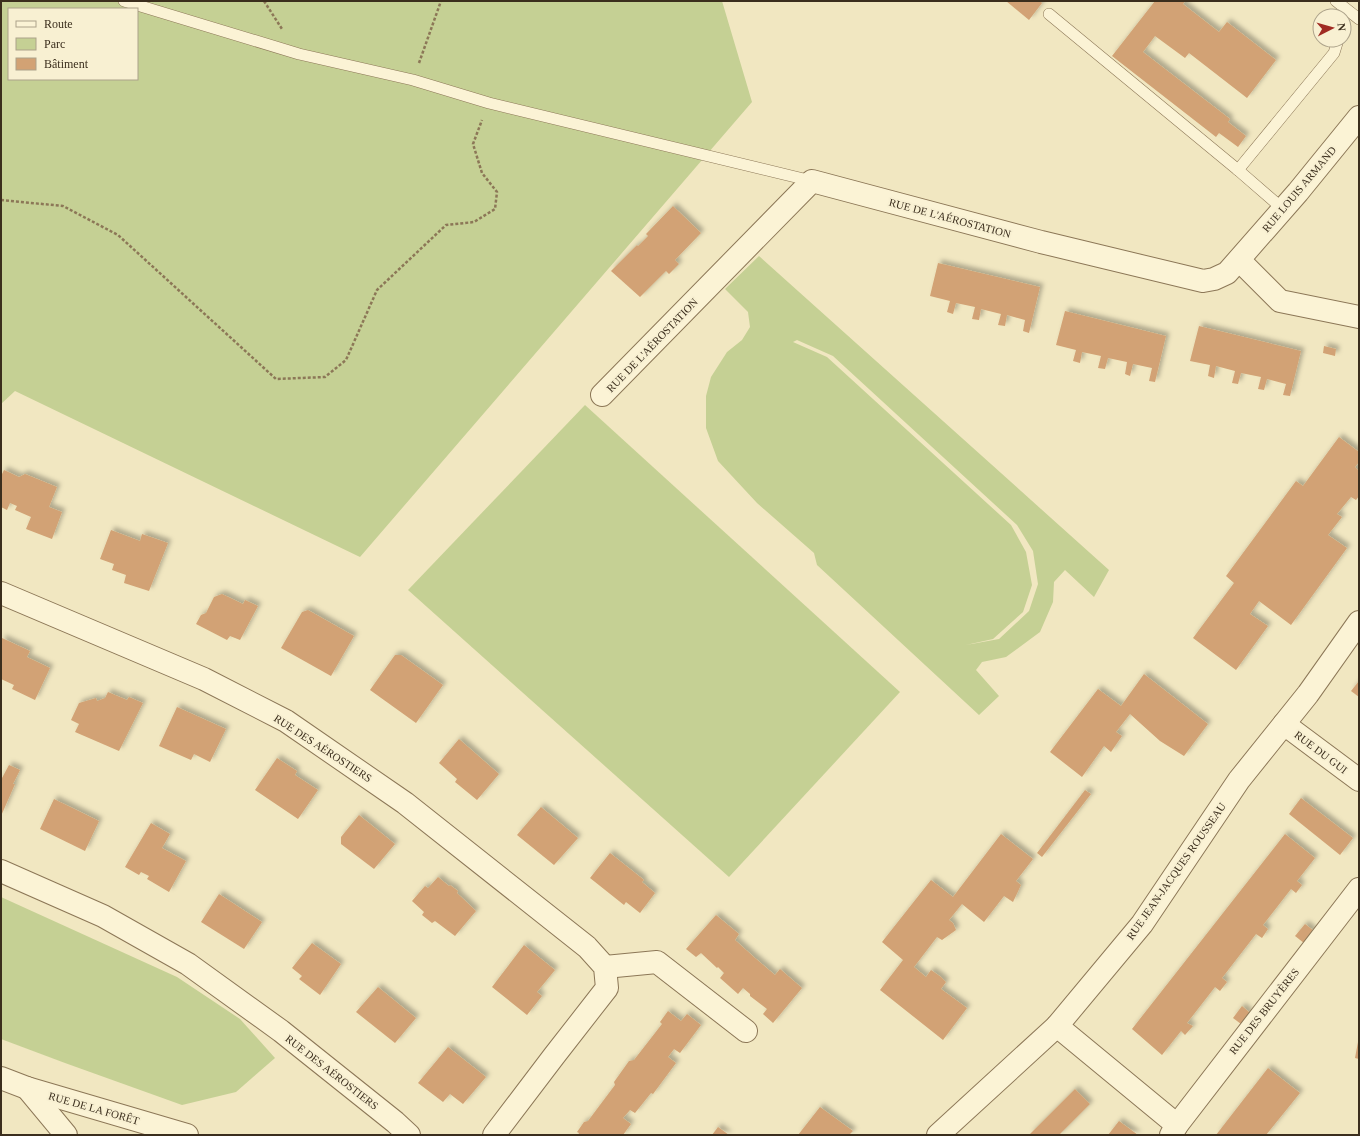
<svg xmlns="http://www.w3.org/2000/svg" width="1360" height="1136" viewBox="0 0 1360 1136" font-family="Georgia,serif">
<defs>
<filter id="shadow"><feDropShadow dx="3.5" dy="-3.5" stdDeviation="2" flood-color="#0004"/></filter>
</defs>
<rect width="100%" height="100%" fill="#f1e7c1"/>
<g fill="#c5d094" fill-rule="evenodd">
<path d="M 1,1 L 722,1 L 752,102 L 360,557 L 15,391 L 1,404 ZM 9,9 L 137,9 L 137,79 L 9,79 Z"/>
<path d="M 759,256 L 1109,570 L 1094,597 L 1065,570 L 1054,582 L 1053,602 L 1040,632 L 1006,657 L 982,662 L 976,670 L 999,696 L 979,715 L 817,565 L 814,553 L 757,503 L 718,461 L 706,428 L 706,396 L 711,377 L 727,352 L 742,340 L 750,327 L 748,312 L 725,289 ZM 797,340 L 833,356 L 1017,525 L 1033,551 L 1038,584 L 1029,611 L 999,639 L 966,645 L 993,639 L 1023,612 L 1032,585 L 1026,552 L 1011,525 L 827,357 L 793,342 Z"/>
<polygon points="585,405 900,692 729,877 408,590"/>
<polygon points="1,897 177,977 240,1019 275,1058 236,1092 182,1105 65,1063 1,1039"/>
</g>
<g fill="#d2a274" filter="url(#shadow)">
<polygon points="1006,1 1040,1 1042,3 1029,20"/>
<polygon points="1155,1 1185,1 1183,4 1219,32 1227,22 1276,60 1247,98 1189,53 1185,58 1155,36 1143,52 1230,119 1228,122 1246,136 1238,147 1219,133 1216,137 1112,56"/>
<polygon points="673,206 701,233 675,260 679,264 669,274 666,271 640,297 611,271 637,245 638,246 648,236 646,234"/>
<polygon points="938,263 1040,287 1029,333 1023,331 1025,320 1007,315 1005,326 998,325 1001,314 981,309 979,320 972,319 975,307 956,303 953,314 947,312 950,301 930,296"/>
<polygon points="1065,311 1166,336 1155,382 1149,381 1152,368 1133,364 1130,376 1125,374 1127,362 1108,358 1105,369 1098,368 1101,356 1082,352 1080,363 1073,361 1076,350 1056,345"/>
<polygon points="1199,326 1301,351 1290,396 1283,395 1286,384 1267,379 1264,390 1258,389 1261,377 1241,373 1238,384 1232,383 1235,371 1216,366 1214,378 1208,376 1210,365 1190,361"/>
<polygon points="1324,346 1336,349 1335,356 1323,353"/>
<polygon points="1339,437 1359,452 1359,462 1355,467 1359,471 1359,496 1356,500 1351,497 1337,514 1342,517 1328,535 1347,548 1291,625 1259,601 1250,614 1268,626 1236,670 1193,638 1234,583 1226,576 1296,481 1303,486"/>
<polygon points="4,470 19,477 25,474 57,487 49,507 62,512 52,539 26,529 31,517 15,510 17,506 10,503 7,510 1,507 1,476"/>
<polygon points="111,530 140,541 142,534 168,543 149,591 124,583 126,575 112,570 114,564 100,559"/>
<polygon points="222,594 243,604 245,600 258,606 240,640 230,636 227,640 196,624 201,615 206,613 214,597"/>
<polygon points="308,610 354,636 331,676 281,648 302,612"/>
<polygon points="2,638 30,651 27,657 50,668 35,700 12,689 14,685 1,679"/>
<polygon points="395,655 401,655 443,685 416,723 370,690"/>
<polygon points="1144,674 1208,724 1184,756 1160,741 1130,714 1116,732 1122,736 1111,752 1104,746 1082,777 1050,752 1098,689 1121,706"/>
<polygon points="1359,681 1359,697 1351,691"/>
<polygon points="108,692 127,700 129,697 143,703 119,751 75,732 79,724 71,720 79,703 96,698 97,701 105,698"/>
<polygon points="177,707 226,729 210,762 194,754 191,760 159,746"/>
<polygon points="459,739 499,774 477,800 455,782 457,779 439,763"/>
<polygon points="277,758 297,771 295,775 318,790 298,819 255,790"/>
<polygon points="9,765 20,770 13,784 15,784 1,816 1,778 2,778"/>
<polygon points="1085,790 1091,794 1042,857 1037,853"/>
<polygon points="1301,798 1353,838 1340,855 1289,814"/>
<polygon points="54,799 99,821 85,851 40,829"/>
<polygon points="541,807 578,838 554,865 517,835"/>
<polygon points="359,815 395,844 374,869 341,844 341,837"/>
<polygon points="151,823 170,834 162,848 186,861 169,892 147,879 149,876 141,872 139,875 125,867"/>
<polygon points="1001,834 1033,859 1016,881 1021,885 1013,902 1004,896 984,922 962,904 949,920 953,923 956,930 942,940 937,937 914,967 926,977 931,970 941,977 946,982 941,989 967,1008 943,1040 880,990 903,960 882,942 931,880 953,897"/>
<polygon points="1285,834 1315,858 1297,881 1302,885 1296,893 1291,889 1263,925 1268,929 1262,938 1256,934 1222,978 1227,982 1220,991 1215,987 1187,1023 1193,1026 1185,1035 1181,1031 1162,1055 1132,1029"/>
<polygon points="610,853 644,880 642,882 655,893 640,913 626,902 624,905 590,878"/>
<polygon points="438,877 449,886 450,885 458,891 457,893 476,911 455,936 435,921 432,923 422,915 424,912 412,901 425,886 428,888"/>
<polygon points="219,894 262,922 244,949 201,922"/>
<polygon points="716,915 739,934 735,940 755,958 775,975 780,969 802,988 773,1023 763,1014 767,1009 750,996 750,994 743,988 738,994 720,978 724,973 718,967 717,968 701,953 696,957 686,949"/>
<polygon points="1305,924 1314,931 1304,943 1295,936"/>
<polygon points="312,943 341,964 320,995 299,979 302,976 292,968"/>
<polygon points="524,945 555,970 537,992 542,996 527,1015 492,987"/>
<polygon points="378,987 416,1018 395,1043 356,1012"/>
<polygon points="1242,1006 1250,1013 1241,1024 1233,1018"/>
<polygon points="668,1011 681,1021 687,1014 701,1025 680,1053 674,1049 668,1057 676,1063 653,1094 651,1093 635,1113 630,1110 623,1118 631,1124 623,1135 578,1135 579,1133 577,1132 584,1122 588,1121 615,1085 614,1082 629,1061 634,1060 662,1024 660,1022"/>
<polygon points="1358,1042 1359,1042 1359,1059 1355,1058"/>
<polygon points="448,1047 486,1077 463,1104 450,1094 443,1102 418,1083"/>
<polygon points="1268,1068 1300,1093 1266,1135 1216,1135"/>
<polygon points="1075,1089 1090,1104 1059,1135 1029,1135"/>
<polygon points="820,1107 853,1131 849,1135 798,1135"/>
<polygon points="1119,1121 1138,1135 1108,1135"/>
<polygon points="718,1127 729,1135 712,1135"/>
</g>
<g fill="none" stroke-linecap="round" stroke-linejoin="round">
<defs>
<g id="lane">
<polyline points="124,1 299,54 413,80 489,103 812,181"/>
<polyline points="1336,1 1359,19"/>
<polyline points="1049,14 1238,170 1334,53 1338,40"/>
<polyline points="1238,170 1283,209"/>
</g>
<g id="street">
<polyline points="1239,260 1280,301 1359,317"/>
<polyline points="602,395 812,181 1041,242 1203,281 1214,279 1227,273 1298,192 1359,117"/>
<polyline points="1,593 204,679 286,721 405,803 587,947 605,967 607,988 554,1056 494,1135"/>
<polyline points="1284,724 1359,780"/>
<polyline points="1,871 103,916 188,964 281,1031 395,1122 409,1135"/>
<polyline points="605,967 657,962 746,1031"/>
<polyline points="1057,1026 1177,1125"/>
<polyline points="1,1078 27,1088 187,1135"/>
<polyline points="27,1088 66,1135"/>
<polyline points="938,1135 1057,1026 1142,924 1239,780 1308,694 1359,622"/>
<polyline points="1171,1135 1177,1125 1359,889"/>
</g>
</defs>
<use href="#lane" stroke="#8c7757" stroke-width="12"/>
<use href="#street" stroke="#8c7757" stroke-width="24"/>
<g stroke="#8c7757" stroke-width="2.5" stroke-dasharray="3 2" stroke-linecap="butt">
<polyline points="264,1 282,29"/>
<polyline points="419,63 441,1"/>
<polyline points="1,200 63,206 118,235 276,379 325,377 346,360 377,290 446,225 474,222 495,209 497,192 482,173 473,144 482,120"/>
</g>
<use href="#lane" stroke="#fbf3d5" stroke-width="11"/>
<use href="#street" stroke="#fbf3d5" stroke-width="22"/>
</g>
<g text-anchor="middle" stroke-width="4" stroke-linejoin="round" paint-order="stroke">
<g font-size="11" fill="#3b2e1d" stroke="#f8f0d2">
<text transform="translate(1299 189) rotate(-50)" y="4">RUE LOUIS ARMAND</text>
<text transform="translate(950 218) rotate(15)" y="4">RUE DE L'AÉROSTATION</text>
<text transform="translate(652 345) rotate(-46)" y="4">RUE DE L'AÉROSTATION</text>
<text transform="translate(323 748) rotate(33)" y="4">RUE DES AÉROSTIERS</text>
<text transform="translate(1321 752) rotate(37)" y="4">RUE DU GUI</text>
<text transform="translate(1176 871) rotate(-55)" y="4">RUE JEAN-JACQUES ROUSSEAU</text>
<text transform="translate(1264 1011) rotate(-52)" y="4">RUE DES BRUYÈRES</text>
<text transform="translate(332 1072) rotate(38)" y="4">RUE DES AÉROSTIERS</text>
<text transform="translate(94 1108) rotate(16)" y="4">RUE DE LA FORÊT</text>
</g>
</g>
<rect width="1360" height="1136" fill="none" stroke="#3b2e1d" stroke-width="4"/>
<rect x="8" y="8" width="130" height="72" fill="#f8f0d2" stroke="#aca28a"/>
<rect x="16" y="21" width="20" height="6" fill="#fbf3d5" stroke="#aca28a"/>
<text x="44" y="28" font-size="12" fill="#3b2e1d">Route</text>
<rect x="16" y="38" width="20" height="12" fill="#c5d094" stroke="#aca28a"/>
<text x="44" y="48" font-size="12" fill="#3b2e1d">Parc</text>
<rect x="16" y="58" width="20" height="12" fill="#d2a274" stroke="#aca28a"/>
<text x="44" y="68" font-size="12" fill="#3b2e1d">Bâtiment</text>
<g transform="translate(1332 28) rotate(84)"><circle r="19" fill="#f8f0d2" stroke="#aca28a"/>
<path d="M0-3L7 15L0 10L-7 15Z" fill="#a02b23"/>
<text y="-6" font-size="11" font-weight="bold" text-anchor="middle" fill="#3b2e1d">N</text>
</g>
</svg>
